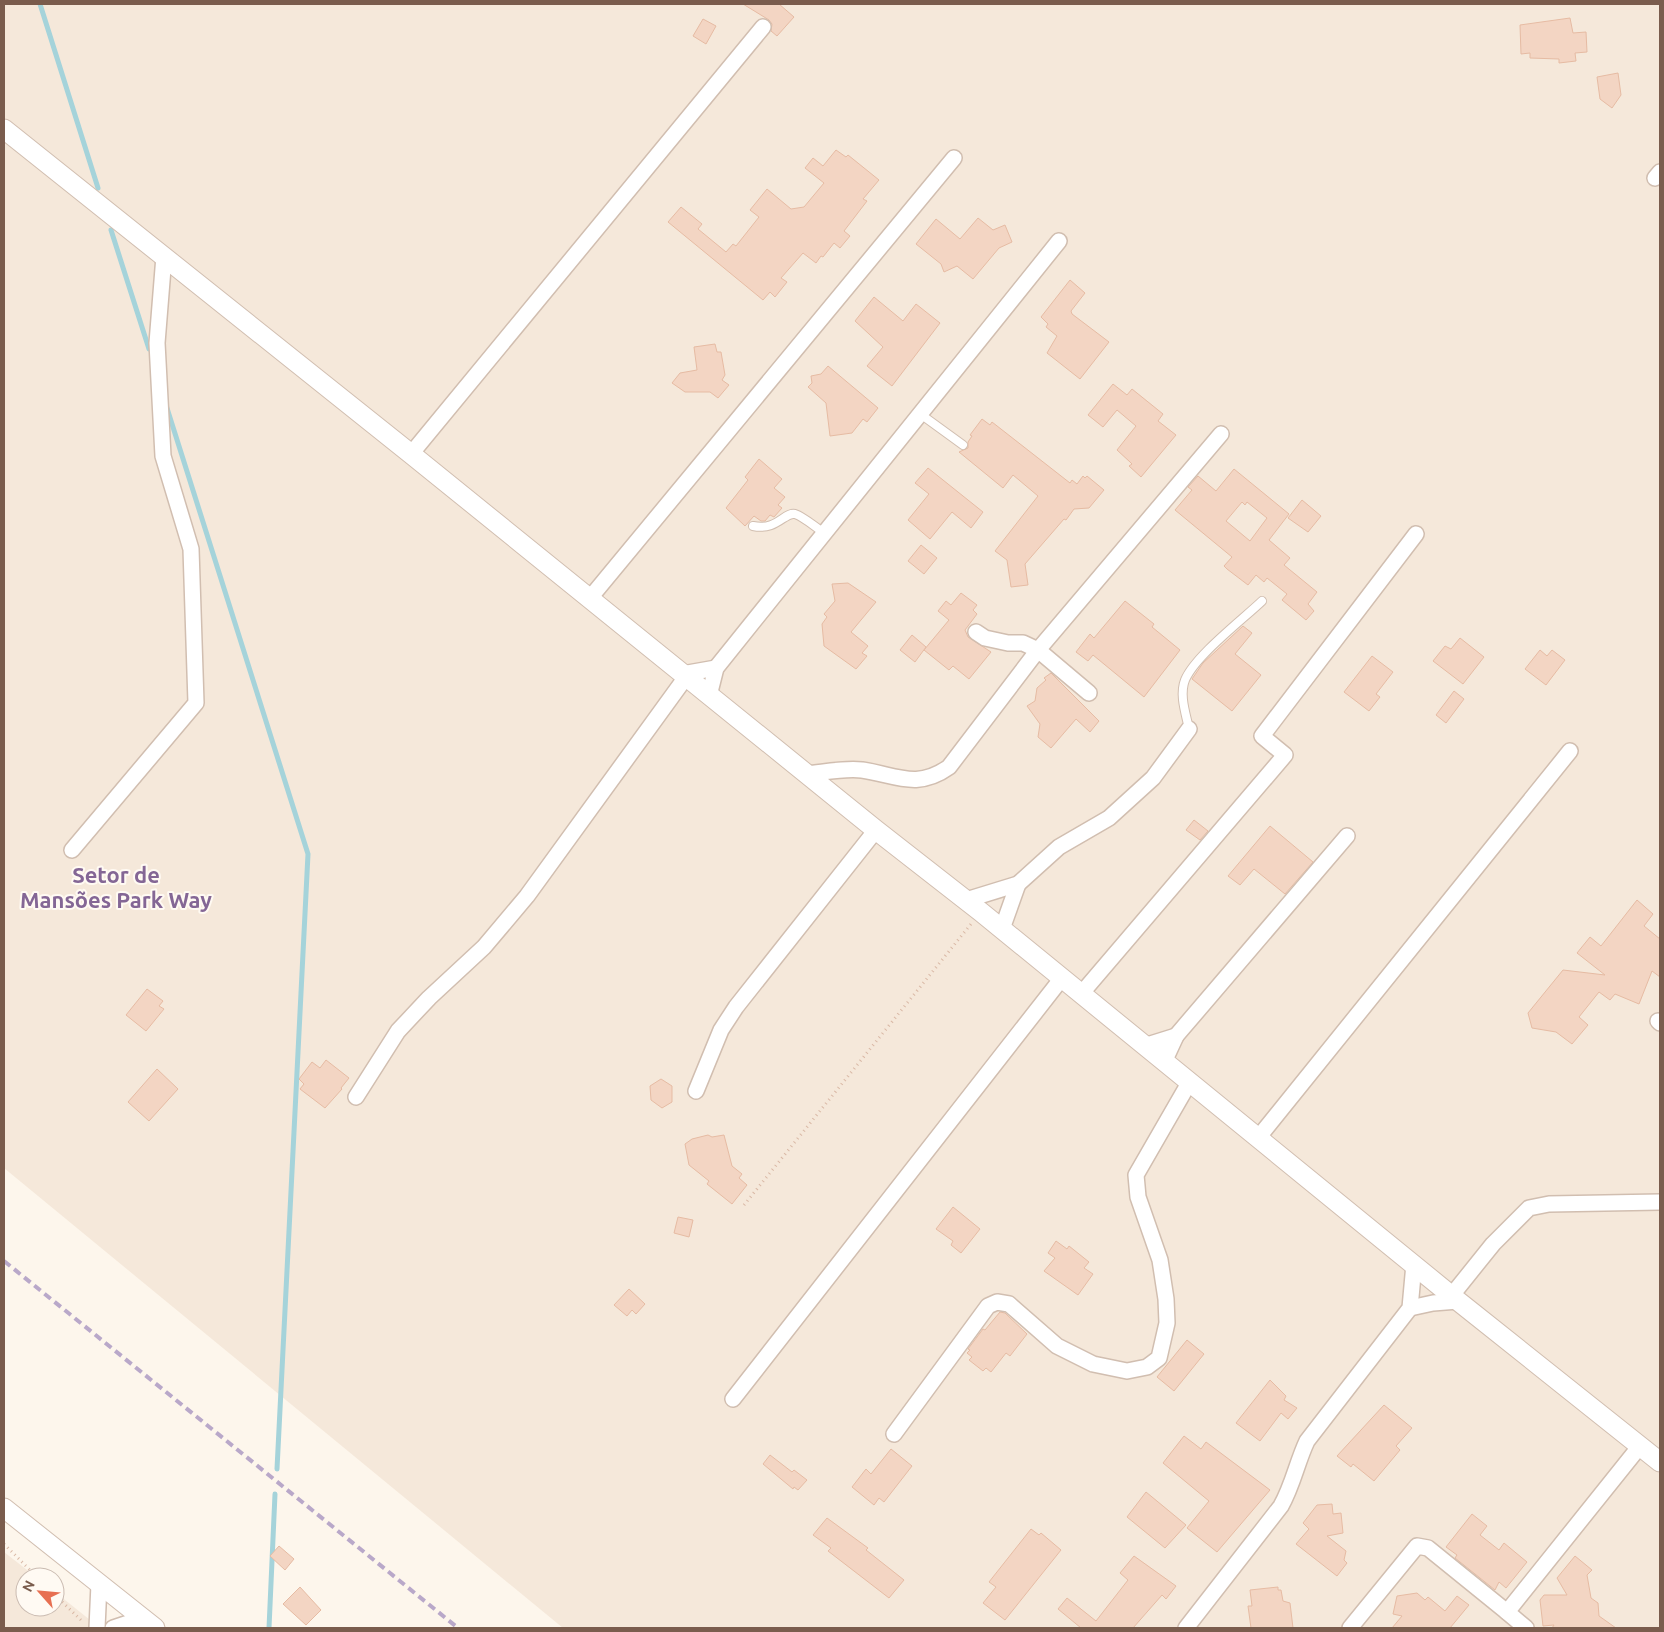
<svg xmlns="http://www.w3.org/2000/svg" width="1664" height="1632" viewBox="0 0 1664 1632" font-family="Ubuntu,sans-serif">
<rect width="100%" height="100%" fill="#fdf6ec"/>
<g fill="#f5e8da">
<polygon points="4,4 1660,4 1660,1628 563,1628 4,1168"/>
<polygon points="4,1552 36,1577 25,1577 25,1607 55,1607 55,1592 100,1628 4,1628"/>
</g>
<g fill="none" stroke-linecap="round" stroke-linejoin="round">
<g stroke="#a5d3da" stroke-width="5">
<polyline points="40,4 98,188"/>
<polyline points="111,230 149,349"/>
<polyline points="166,405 308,854 277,1469"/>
<polyline points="269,1628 275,1494"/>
</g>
</g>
<g fill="#f3d5c3" stroke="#e6bba3" fill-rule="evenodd">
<polygon points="743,4 779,4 794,17 777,36 771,31 772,24 769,20"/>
<polygon points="1570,18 1573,33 1586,32 1587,52 1575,53 1576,61 1559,63 1559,59 1530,58 1530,53 1521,54 1520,25"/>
<polygon points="703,19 716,26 706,44 693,36"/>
<polygon points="1618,73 1621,95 1612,108 1600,99 1597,77"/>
<polygon points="836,150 846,157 848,155 879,180 863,199 867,201 844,231 850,236 840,248 834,243 823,257 821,256 816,263 803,253 781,278 787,282 775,297 770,292 763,300 668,222 681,207 702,224 698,229 726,252 733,244 736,246 759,217 750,210 767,189 791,209 804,207 824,183 805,168 813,158 823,166"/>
<polygon points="978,218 993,230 1005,225 1012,242 999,248 973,279 957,266 944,272 941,264 916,244 936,219 960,239"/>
<polygon points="1070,280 1085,293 1071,311 1072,314 1109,342 1080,379 1047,353 1057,336 1046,327 1048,324 1041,317"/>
<polygon points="874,297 903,321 916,304 940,323 892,386 867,366 883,347 855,321"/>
<polygon points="715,344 717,352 721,352 725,375 722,380 729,385 718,398 710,392 685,392 672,383 680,373 697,370 694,347"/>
<polygon points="828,366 878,408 867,422 863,419 852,433 830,436 826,403 808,387 812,383 811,376 821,374"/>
<polygon points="1113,384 1127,395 1132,389 1163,414 1158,421 1176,435 1141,477 1129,466 1132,464 1130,462 1117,450 1136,426 1117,410 1103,427 1088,415"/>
<polygon points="982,419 990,425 992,422 1070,483 1072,480 1077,484 1083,476 1085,478 1087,476 1104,490 1089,508 1074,509 1066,520 1064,519 1025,564 1028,585 1011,587 1007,560 995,551 1038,496 1013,475 1003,488 959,452 968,448 968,442 972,436 970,435"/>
<polygon points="759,459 782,479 774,488 785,497 778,505 782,508 774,517 770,515 765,521 761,521 754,516 745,526 726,508 748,480 745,477"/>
<polygon points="928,468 983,512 971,528 952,512 930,539 908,520 929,494 915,483"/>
<path d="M 1234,469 L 1289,514 L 1269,540 L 1290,558 L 1284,565 L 1317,592 L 1308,604 L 1314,611 L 1306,620 L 1282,600 L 1287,594 L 1267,578 L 1264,582 L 1256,575 L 1248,585 L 1227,569 L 1224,566 L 1232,557 L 1175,510 L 1192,490 L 1188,487 L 1198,476 L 1216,491 ZM 1242,502 L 1245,505 L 1247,502 L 1267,518 L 1250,541 L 1226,521 Z"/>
<polygon points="1302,500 1321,516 1308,532 1288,518"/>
<polygon points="921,545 937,558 924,574 908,561"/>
<polygon points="848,583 876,602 851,632 868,646 862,653 867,656 856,669 824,646 822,624 827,617 824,614 835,601 832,584"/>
<polygon points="961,593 977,605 973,610 977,614 965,630 968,637 991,652 969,679 953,666 949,670 924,650 949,620 938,611 946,601 951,605"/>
<polygon points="1125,601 1154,624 1152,627 1180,650 1144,697 1093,655 1088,661 1076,652 1090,634 1094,638"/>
<polygon points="1243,626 1252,633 1235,654 1261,675 1232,711 1192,679 1203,663"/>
<polygon points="912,635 926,647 915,662 900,650"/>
<polygon points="1460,638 1484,657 1463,684 1433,661 1445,646 1451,649"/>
<polygon points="1540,650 1547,656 1552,650 1565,660 1546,685 1525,669"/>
<polygon points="1372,656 1393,672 1376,694 1380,697 1369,711 1344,692"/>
<polygon points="1051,673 1099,721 1090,732 1076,719 1051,748 1038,737 1040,724 1027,706 1035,701 1037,688 1046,680 1044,678"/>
<polygon points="1454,691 1464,699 1446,723 1436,715"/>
<polygon points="1194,820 1208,831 1200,840 1186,830"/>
<polygon points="1270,826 1313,862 1285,894 1254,869 1240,885 1228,876"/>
<polygon points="1637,900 1653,914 1644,926 1660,939 1660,977 1652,971 1639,1004 1615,994 1610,1000 1599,992 1579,1017 1588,1025 1572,1044 1556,1032 1532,1028 1528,1013 1563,970 1605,975 1577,953 1590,937 1601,946"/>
<polygon points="147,989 163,1001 159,1006 164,1009 146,1031 126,1015"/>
<polygon points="326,1060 349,1078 341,1088 342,1089 325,1108 300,1089 304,1084 299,1079 312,1062 320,1068"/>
<polygon points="157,1069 178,1089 149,1121 128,1102"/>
<polygon points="661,1079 672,1086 672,1102 662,1108 651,1100 650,1086"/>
<polygon points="708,1135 712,1137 724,1135 732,1166 742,1174 739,1178 747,1185 732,1204 707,1184 709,1181 689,1165 685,1144 692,1139"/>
<polygon points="953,1207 980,1229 961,1253 951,1245 953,1241 936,1229"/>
<polygon points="678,1217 693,1220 689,1237 674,1233"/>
<polygon points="1056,1241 1067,1249 1069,1246 1089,1262 1084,1268 1093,1274 1078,1295 1044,1271 1055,1258 1048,1253"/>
<polygon points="629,1289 645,1304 636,1314 632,1310 627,1316 614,1305"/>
<polygon points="1000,1312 1005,1313 1027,1334 1010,1356 1006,1353 991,1372 986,1368 983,1371 969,1360 972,1357 967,1353 970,1350 968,1349 983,1329 985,1330"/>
<polygon points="1187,1340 1204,1354 1174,1391 1157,1377"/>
<polygon points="1270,1380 1286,1396 1284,1400 1297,1408 1288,1419 1281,1413 1260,1441 1236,1423"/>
<polygon points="1384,1405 1412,1428 1396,1446 1400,1450 1374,1481 1353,1464 1351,1467 1337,1456"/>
<polygon points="1184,1436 1201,1449 1206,1442 1270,1490 1217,1552 1187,1528 1209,1501 1163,1463"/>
<polygon points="891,1449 912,1466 884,1502 879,1498 874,1505 852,1487 866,1469 871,1474"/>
<polygon points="770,1455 792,1472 794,1470 807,1480 798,1490 794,1487 793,1489 763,1464"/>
<polygon points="1146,1492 1186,1525 1165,1548 1127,1517"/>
<polygon points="1332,1504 1333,1514 1341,1513 1343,1533 1327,1536 1346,1551 1344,1560 1347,1563 1337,1576 1296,1544 1309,1529 1303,1523 1317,1505"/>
<polygon points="1472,1514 1487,1526 1480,1535 1499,1550 1504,1543 1527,1562 1506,1588 1499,1582 1495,1590 1455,1558 1457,1555 1446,1547"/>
<polygon points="827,1518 868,1548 866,1550 904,1580 889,1598 828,1551 831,1548 813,1535"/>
<polygon points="1031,1529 1039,1535 1041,1533 1061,1550 1005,1620 983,1603 996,1587 989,1582"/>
<polygon points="279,1546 294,1559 285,1570 270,1556"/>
<polygon points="1134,1556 1176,1586 1166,1599 1162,1595 1133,1628 1081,1628 1058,1609 1067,1598 1096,1621 1128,1580 1120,1573"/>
<polygon points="1575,1556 1592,1570 1587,1575 1591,1598 1598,1603 1599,1616 1616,1628 1552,1628 1554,1625 1543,1626 1540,1600 1544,1595 1567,1595 1557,1578"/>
<polygon points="300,1587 321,1610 306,1625 283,1604"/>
<polygon points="1278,1587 1278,1590 1281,1590 1283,1601 1290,1603 1293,1628 1251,1628 1248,1606 1252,1606 1250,1590"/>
<polygon points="1417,1593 1425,1600 1428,1597 1445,1611 1457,1596 1469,1605 1450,1628 1392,1628 1402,1616 1393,1614 1397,1596"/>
</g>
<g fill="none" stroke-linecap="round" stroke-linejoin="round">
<defs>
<g id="service">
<polyline points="919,413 963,445"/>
<path d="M 753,526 C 777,531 784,512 795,514 C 804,517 815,527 823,532"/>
<path d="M 1189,729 C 1186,714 1179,695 1185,680 C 1195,656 1242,620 1262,601"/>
</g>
<g id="minor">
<polyline points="1655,178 1660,172"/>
<polyline points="411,454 763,27"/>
<polyline points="590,598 954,158"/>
<polyline points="976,632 985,638 1008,643 1023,643 1038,650 1089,693"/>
<polyline points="682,674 716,668"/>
<polyline points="709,696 716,668 1059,241"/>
<path d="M 807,774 C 826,772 844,768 862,770 C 896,775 917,790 949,767 L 1038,650 L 1221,434"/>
<polyline points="72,850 196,703 191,549 163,456 157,343 164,256"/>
<polyline points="966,900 1018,884 1059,847 1109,818 1153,778 1189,729"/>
<polyline points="1002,929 1018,884"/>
<polyline points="1081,994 1285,755 1262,736 1416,534"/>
<polyline points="1658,1021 1660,1023"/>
<polyline points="1144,1046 1176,1036"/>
<polyline points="1164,1062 1176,1036 1347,836"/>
<polyline points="696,1091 721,1030 736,1007 876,830"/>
<polyline points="356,1097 398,1031 429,998 484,947 527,896 686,677"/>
<polyline points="1258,1138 1570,751"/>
<polyline points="1452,1295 1493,1244 1529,1208 1549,1204 1660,1202"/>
<polyline points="1410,1308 1433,1303 1458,1301"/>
<polyline points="733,1399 1062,978"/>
<polyline points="894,1434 988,1306 997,1302 1009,1304 1057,1346 1093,1364 1127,1371 1147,1367 1159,1358 1167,1323 1166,1299 1160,1260 1138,1197 1136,1175 1189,1083"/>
<polyline points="1507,1612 1526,1628"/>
<polyline points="97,1628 99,1584"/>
<polyline points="113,1628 143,1618"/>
<path d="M 1186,1628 L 1281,1506 C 1293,1485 1297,1462 1307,1441 L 1410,1308 L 1414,1264"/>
<polyline points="1350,1628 1417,1546 1428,1548 1507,1612 1640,1446"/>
</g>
<g id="tertiary">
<polyline points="4,129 411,454 876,830 981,912 1458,1301 1660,1462"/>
<polyline points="4,1508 155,1628"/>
</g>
</defs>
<use href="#service" stroke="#d1beb0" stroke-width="10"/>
<use href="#minor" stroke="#d1beb0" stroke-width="18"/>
<use href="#tertiary" stroke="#d1beb0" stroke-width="21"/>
<g stroke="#d9b8a5" stroke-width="3" stroke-dasharray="1 4" stroke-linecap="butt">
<polyline points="744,1205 971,924"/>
<polyline points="4,1544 37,1577"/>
<polyline points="55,1595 83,1622"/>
</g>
<use href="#service" stroke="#fff" stroke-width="8"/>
<use href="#minor" stroke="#fff" stroke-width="15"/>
<use href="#tertiary" stroke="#fff" stroke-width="19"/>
<polyline stroke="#b9a8c9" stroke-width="4" stroke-dasharray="8 5" stroke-linecap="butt" points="4,1261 458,1628"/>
</g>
<g text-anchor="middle" stroke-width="4" stroke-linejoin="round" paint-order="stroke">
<g font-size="22" font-weight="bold" fill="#846695" stroke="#fffaf3">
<text x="116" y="883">Setor de<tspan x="116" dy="25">Mansões Park Way</tspan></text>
</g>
</g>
<rect width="1664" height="1632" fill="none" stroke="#7a5c4d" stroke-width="10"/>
<g transform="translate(40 1592) rotate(297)"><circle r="24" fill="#fffaf3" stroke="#cabbb1"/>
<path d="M0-4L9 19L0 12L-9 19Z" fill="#e76f51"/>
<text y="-8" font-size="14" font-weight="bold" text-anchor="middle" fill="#7a5c4d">N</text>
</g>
</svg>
